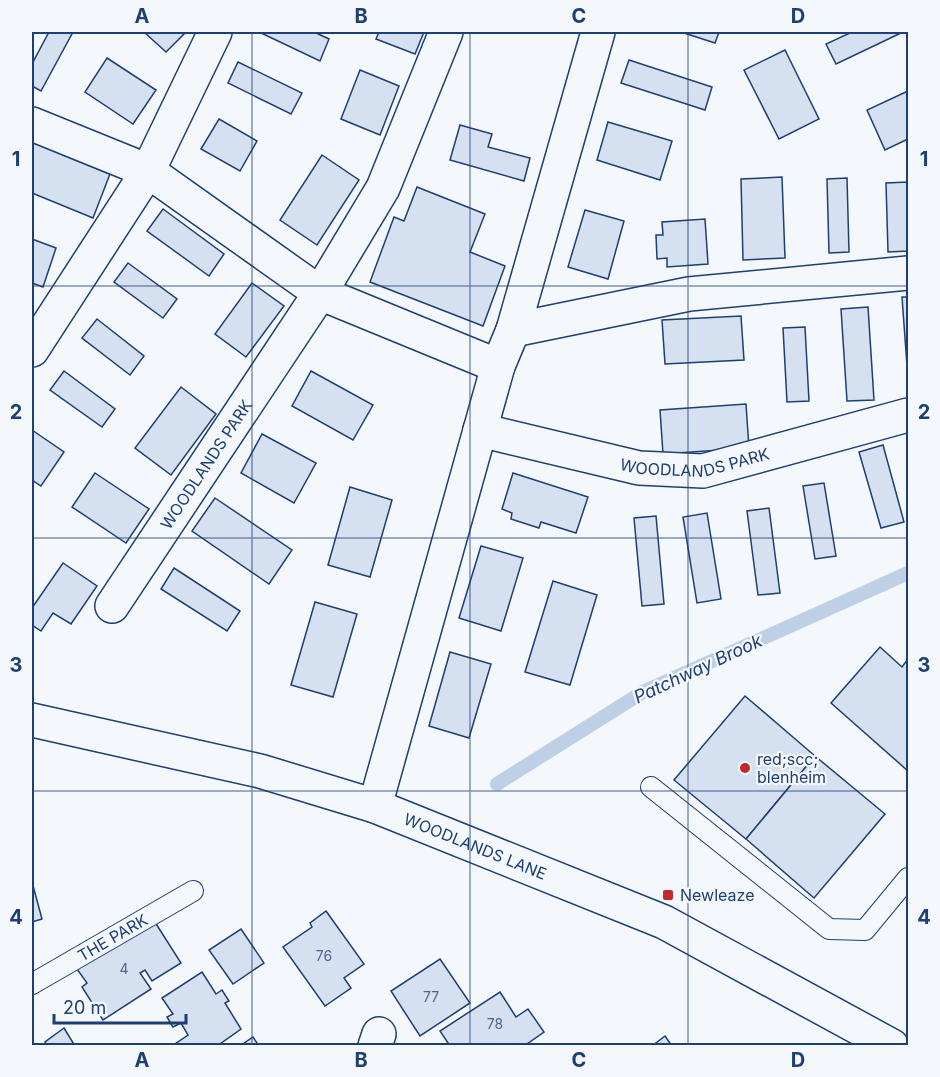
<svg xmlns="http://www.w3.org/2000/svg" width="940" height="1077" viewBox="0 0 940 1077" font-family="Inter,sans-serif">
<rect width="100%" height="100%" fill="#f4f7fb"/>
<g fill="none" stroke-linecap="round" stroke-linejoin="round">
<polyline stroke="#bed0e5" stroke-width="14" points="497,784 643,692 908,573"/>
</g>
<g fill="#d5e0f0" stroke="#1d3f73" stroke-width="1.5">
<polygon points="49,32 73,32 41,91 32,86 32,64"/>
<polygon points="144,32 186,32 166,52"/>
<polygon points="259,32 314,32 329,39 320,61"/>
<polygon points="379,32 424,32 415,54 376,39"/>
<polygon points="681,32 719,32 715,43"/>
<polygon points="852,32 903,32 836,64 826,44"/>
<polygon points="785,50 819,119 779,139 744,70"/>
<polygon points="107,58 156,90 133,124 85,92"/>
<polygon points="629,60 712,87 705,110 621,83"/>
<polygon points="238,62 302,93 291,114 228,83"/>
<polygon points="360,70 399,86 380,135 341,119"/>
<polygon points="908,91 908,139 885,150 867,110"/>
<polygon points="219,119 257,141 240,171 201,149"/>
<polygon points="608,122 672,141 660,180 597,160"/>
<polygon points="460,125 492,134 488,147 530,158 524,181 450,160"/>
<polygon points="32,142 110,174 93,218 32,193"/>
<polygon points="322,155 359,180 317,245 280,220"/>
<polygon points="782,177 785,258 743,260 741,179"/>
<polygon points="847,178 849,252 829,253 827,179"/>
<polygon points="908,182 908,251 888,252 886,183"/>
<polygon points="417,187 485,214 470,252 505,266 483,326 370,282 394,217 404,221"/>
<polygon points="163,209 224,254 209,276 147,231"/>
<polygon points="585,210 624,221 608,279 568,267"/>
<polygon points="705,219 708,264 667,267 667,258 657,259 656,235 663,235 662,222"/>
<polygon points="32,239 56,248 43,287 32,283"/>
<polygon points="128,263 177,299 163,318 114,282"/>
<polygon points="252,283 284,306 246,357 215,334"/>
<polygon points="902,297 908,297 908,379"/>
<polygon points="868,307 874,400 847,401 841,309"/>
<polygon points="741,316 744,360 665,364 662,320"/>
<polygon points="97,319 144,356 130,375 82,338"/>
<polygon points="805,327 809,401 787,402 783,328"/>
<polygon points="64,371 115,409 102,427 50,390"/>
<polygon points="311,371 373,405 353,440 292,406"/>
<polygon points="181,387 216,414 171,475 135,448"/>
<polygon points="746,404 749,448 663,454 660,410"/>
<polygon points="32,430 64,452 41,486 32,480"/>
<polygon points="262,434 316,463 294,503 241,473"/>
<polygon points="883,445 904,522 881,528 859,452"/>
<polygon points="95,473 149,509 126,543 72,507"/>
<polygon points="513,473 588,497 576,533 541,522 539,528 511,519 512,513 502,509"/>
<polygon points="824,483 836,556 815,559 803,486"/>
<polygon points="350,487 392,500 370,577 328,565"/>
<polygon points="215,498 292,550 269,584 192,531"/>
<polygon points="769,508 780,593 758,595 747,511"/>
<polygon points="707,513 721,599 697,603 683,517"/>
<polygon points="656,516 664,604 642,606 634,518"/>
<polygon points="481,546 523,558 501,631 459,618"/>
<polygon points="63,563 97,586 71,624 53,613 41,631 32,625 32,608"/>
<polygon points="174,568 240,611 227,631 161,589"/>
<polygon points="553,581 597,595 570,685 525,672"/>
<polygon points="315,602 357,614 333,697 291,685"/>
<polygon points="880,647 902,667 908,659 908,771 831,703"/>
<polygon points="450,652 491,664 469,738 429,726"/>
<polygon points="745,696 815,756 746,839 674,780"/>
<polygon points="815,756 885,814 814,898 746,839"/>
<polygon points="32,882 42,919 32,922"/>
<polygon points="326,911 364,964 344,978 351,988 325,1006 283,947 312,927 310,923"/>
<polygon points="153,919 181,963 152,981 145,970 140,973 151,989 103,1020 82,987 87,983 77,969"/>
<polygon points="241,929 264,963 233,984 209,950"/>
<polygon points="440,959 470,1003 420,1036 391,991"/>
<polygon points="202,972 216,994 222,990 229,1001 225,1003 241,1029 217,1046 172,1046 188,1035 181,1023 173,1027 167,1017 173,1014 162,998"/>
<polygon points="500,992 516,1017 528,1009 544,1032 524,1046 450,1046 440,1031"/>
<polygon points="64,1028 75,1046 48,1046 45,1042"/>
<polygon points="665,1036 672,1046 652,1046"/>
<polygon points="253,1037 259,1046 240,1046"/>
</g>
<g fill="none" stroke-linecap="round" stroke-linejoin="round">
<defs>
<g id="lane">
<polyline points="651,787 829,929 865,930 908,878"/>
<path id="s1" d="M 32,984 L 193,891"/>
</g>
<g id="street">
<polyline points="32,124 148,171 320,293 498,366"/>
<polyline points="513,330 689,294 908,273"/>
<polyline points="32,350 148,171 215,32"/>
<path id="s2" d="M 480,430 L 639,468 L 703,471 L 908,415"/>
<path id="s3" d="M 112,606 L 320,293 L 383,188 L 446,32"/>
<polyline points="375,806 498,366 513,330 598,32"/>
<polyline points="375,1046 379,1034"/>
</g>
<g id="secondary">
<path id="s4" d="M 32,720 L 260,771 L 375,806 L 664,922 L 892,1046"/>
</g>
</defs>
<use href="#lane" stroke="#1d3f73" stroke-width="22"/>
<use href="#street" stroke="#1d3f73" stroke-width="36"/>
<use href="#secondary" stroke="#1d3f73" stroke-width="36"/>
<use href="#lane" stroke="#f4f7fb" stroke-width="20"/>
<use href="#street" stroke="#f4f7fb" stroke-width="33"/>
<use href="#secondary" stroke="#f4f7fb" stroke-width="33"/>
</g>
<path fill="none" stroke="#1d3f73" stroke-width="1.5" stroke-opacity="0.55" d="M 252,32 L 252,1046M 470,32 L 470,1046M 688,32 L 688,1046M 32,286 L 908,286M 32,538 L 908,538M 32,791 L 908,791"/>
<g fill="#c62828" stroke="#f4f7fb" stroke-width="2">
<circle cx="745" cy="768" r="6"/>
<rect x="662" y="889" width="12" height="12" rx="3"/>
</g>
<g text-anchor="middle" stroke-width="4.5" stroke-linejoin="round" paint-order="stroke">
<g font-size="14" fill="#4b6792">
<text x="324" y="961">76</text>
<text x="124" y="974">4</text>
<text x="431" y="1002">77</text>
<text x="495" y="1029">78</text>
</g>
<g font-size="16" fill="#1d3f73" stroke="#f4f7fb">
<text dy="6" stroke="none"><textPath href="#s2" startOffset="220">WOODLANDS PARK</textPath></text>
<text dy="6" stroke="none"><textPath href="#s3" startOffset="170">WOODLANDS PARK</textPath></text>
<text dy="6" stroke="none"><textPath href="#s4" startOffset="462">WOODLANDS LANE</textPath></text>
<text dy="6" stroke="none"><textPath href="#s1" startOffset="93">THE PARK</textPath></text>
</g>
<g font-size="16" fill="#1d3f73" stroke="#f4f7fb" text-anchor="start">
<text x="757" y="765">red;scc;<tspan x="757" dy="18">blenheim</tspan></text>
<text x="680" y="901">Newleaze</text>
</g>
<g font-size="18" font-style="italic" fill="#1d3f73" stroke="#f4f7fb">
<text transform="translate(698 669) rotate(-25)" y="6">Patchway Brook</text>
</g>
</g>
<rect width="940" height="1077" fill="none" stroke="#f4f7fb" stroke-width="66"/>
<path d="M54 1014v9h132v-9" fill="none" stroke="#1d3f73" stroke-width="3"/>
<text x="63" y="1014" font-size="18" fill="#1d3f73" stroke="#f4f7fb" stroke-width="4.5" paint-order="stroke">20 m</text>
<rect x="33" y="33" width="874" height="1011" fill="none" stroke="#1d3f73" stroke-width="2"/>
<g font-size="20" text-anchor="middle" font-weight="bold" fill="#1d3f73">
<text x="142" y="23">A</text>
<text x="361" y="23">B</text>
<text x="579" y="23">C</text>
<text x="798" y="23">D</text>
<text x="16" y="166">1</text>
<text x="924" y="166">1</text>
<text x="16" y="419">2</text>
<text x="924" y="419">2</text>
<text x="16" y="672">3</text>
<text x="924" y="672">3</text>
<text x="16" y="924">4</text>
<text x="924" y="924">4</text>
<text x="142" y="1067">A</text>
<text x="361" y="1067">B</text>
<text x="579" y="1067">C</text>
<text x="798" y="1067">D</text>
</g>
</svg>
